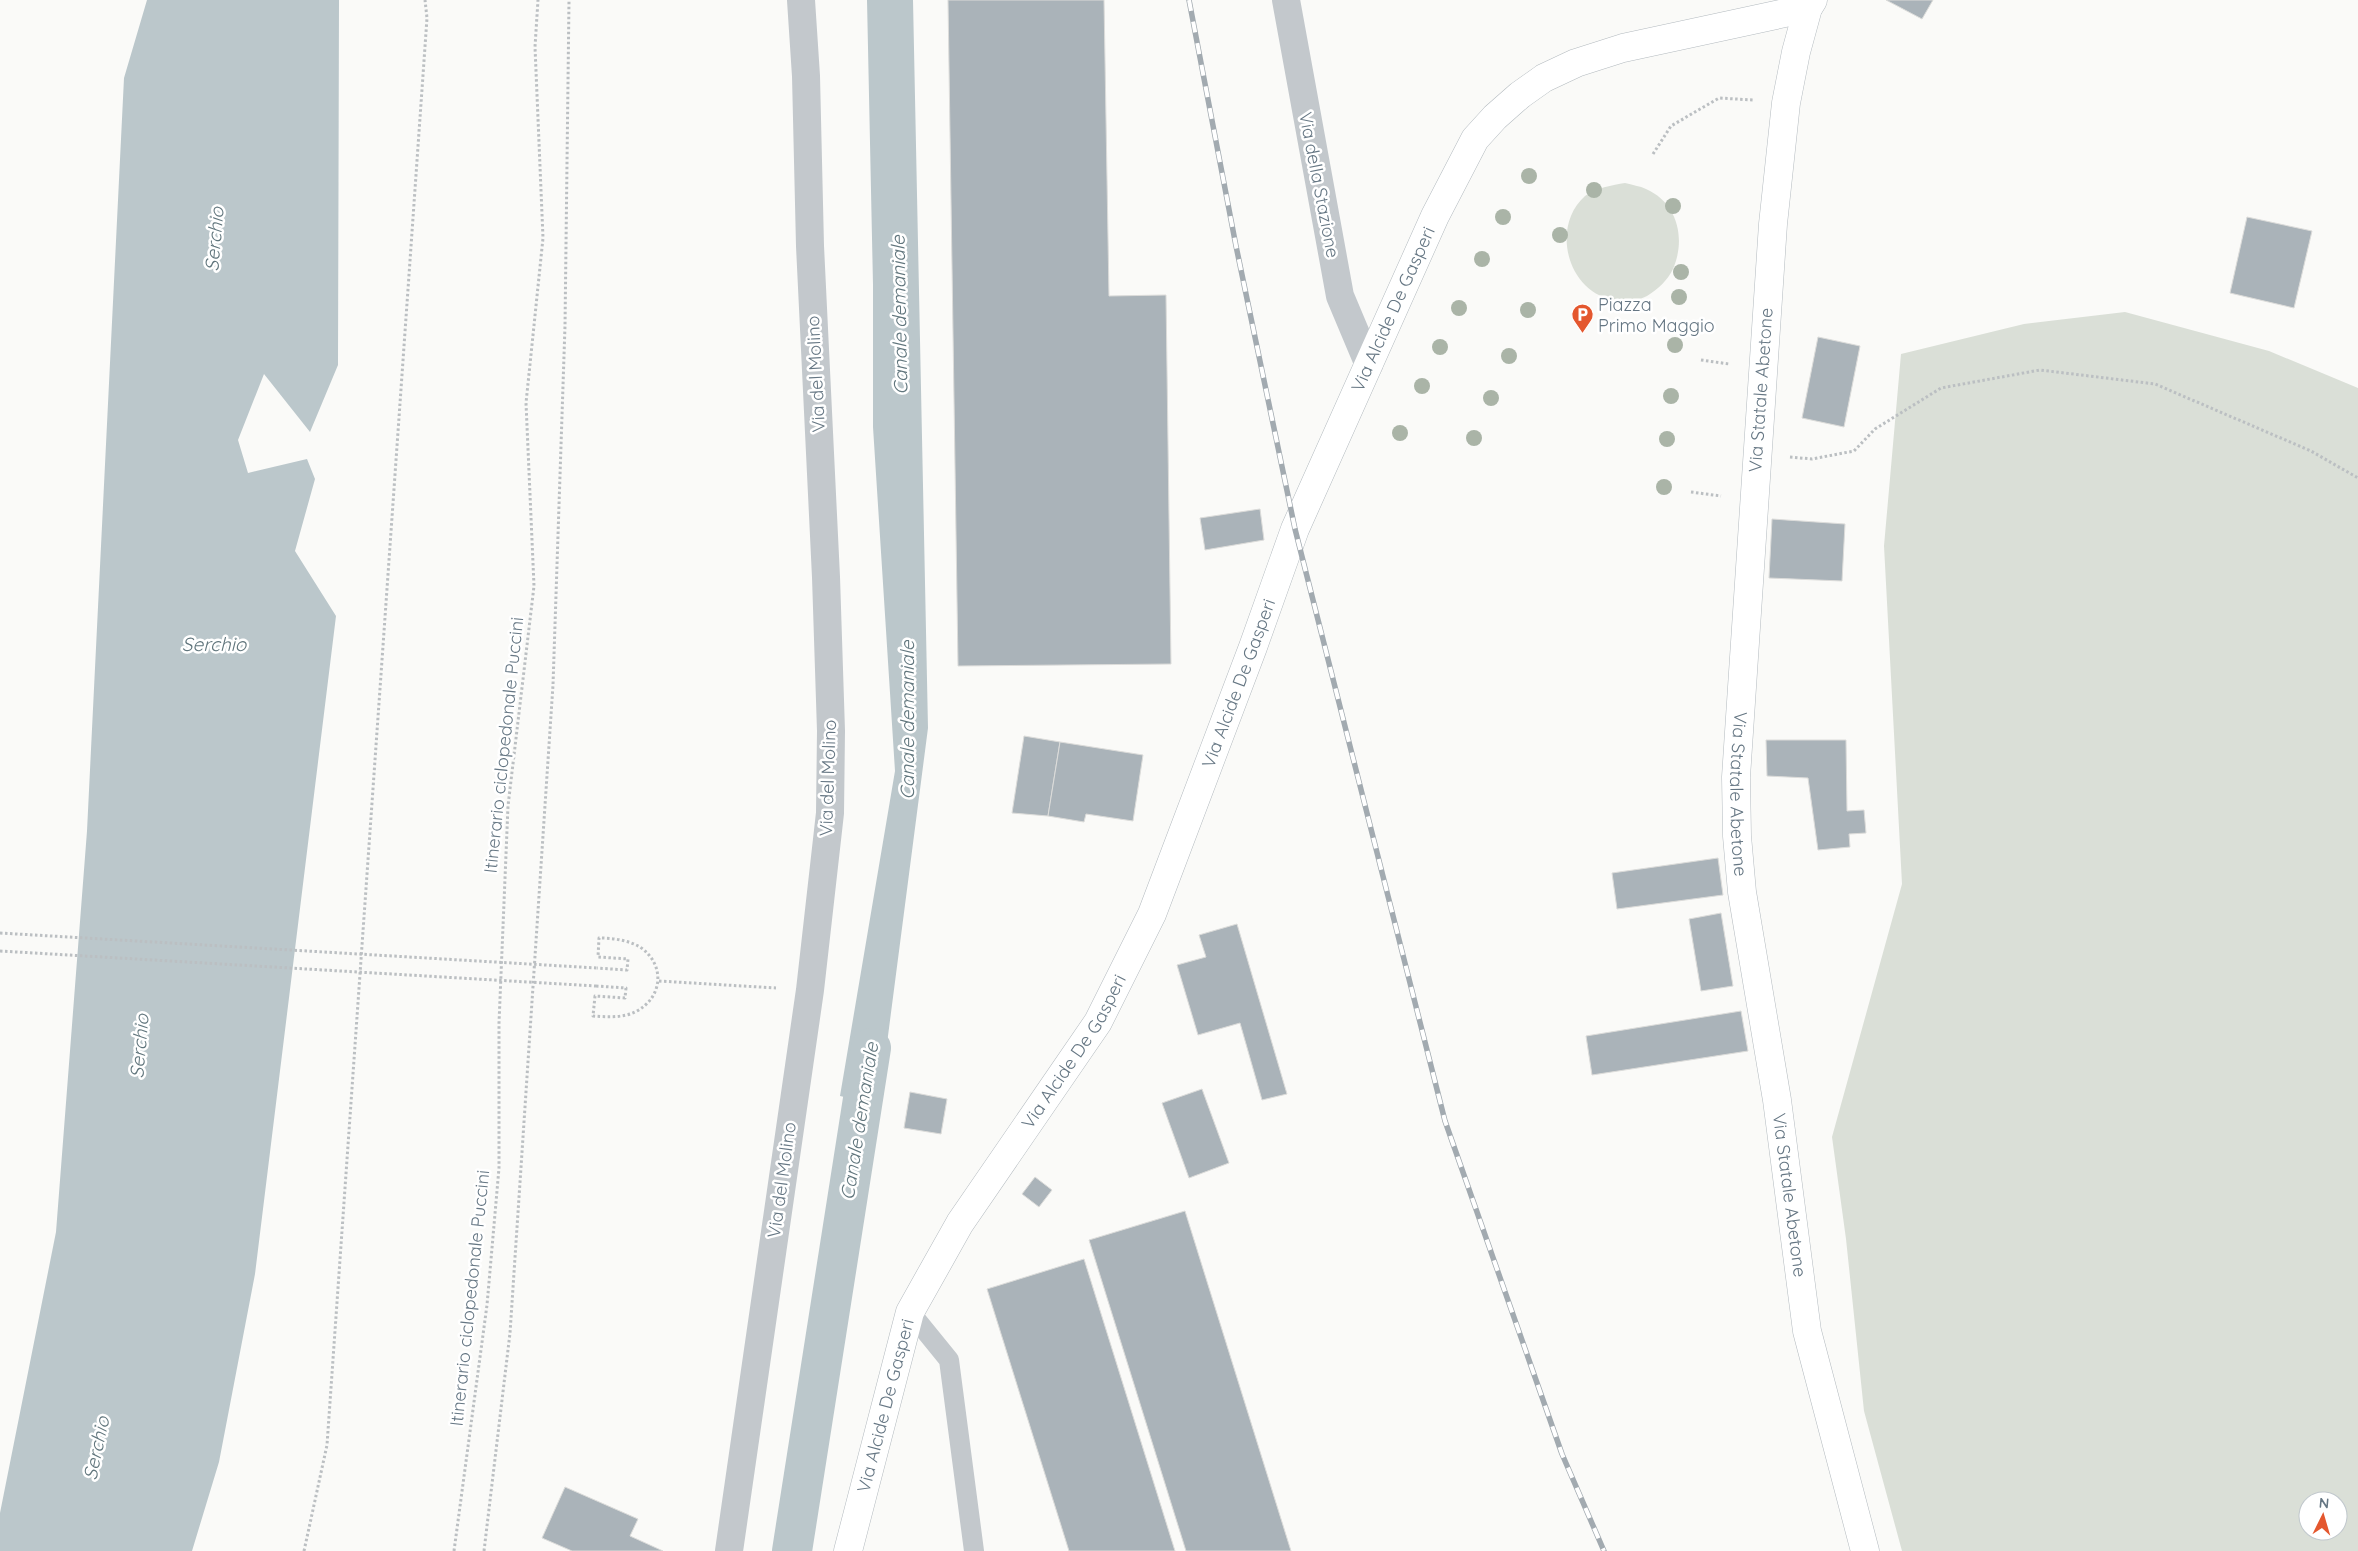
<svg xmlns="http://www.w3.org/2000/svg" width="2358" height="1551" viewBox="0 0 2358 1551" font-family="Quicksand,sans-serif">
<rect width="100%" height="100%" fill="#fafaf8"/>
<g fill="#dadfd7" fill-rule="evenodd">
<path d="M 1625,183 C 1632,185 1640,186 1646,189 C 1678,203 1686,239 1673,269 C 1668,280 1657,290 1647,296 C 1636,301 1630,301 1618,300 C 1569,297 1549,228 1585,196 C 1595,188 1613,185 1625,183 Z"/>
<path d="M 2125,312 L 2269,351 L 2358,388 L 2358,1551 L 1902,1551 L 1864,1411 L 1846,1239 L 1832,1137 L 1902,884 L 1884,546 L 1901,354 L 2024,324 ZM 2308,1501 L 2338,1501 L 2338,1531 L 2308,1531 Z"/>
</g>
<g fill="#bbc7cb">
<polygon points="147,0 339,0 338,365 310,432 264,374 238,440 248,473 307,459 315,479 295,551 336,616 255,1274 219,1462 192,1551 0,1551 0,1513 56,1232 87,831 124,78"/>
<polygon points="867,0 913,0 928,728 879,1105 840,1096 895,771 873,427 873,285"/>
</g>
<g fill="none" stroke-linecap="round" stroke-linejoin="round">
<polyline stroke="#bbc7cb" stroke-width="40" points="792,1551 871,1048"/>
</g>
<g fill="#aab3b9" stroke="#dcdcda">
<polygon points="948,0 1104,0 1109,296 1166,295 1171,664 958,666"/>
<polygon points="1886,0 1933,0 1922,19"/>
<polygon points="2247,217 2312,231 2294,308 2230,293"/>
<polygon points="1818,337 1860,346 1844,427 1802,418"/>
<polygon points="1260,509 1264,540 1205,550 1200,518"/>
<polygon points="1772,519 1845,524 1842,581 1769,578"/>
<polygon points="1024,736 1060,742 1048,816 1012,813"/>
<polygon points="1766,740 1846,740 1847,811 1864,810 1866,833 1849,834 1850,847 1818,850 1808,778 1767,776"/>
<polygon points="1060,742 1143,755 1133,821 1086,814 1084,822 1048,816"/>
<polygon points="1718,858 1723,895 1617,909 1612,873"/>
<polygon points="1721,913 1733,986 1701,991 1689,919"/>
<polygon points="1237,924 1287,1094 1262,1100 1240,1023 1198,1035 1177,965 1206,957 1199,935"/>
<polygon points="1741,1011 1748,1051 1592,1075 1586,1036"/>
<polygon points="1202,1089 1229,1163 1189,1178 1162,1103"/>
<polygon points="910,1092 947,1099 941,1134 904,1128"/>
<polygon points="1035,1177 1052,1190 1039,1207 1022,1194"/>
<polygon points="1185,1211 1291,1551 1186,1551 1089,1240"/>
<polygon points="1084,1259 1175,1551 1069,1551 987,1289"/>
<polygon points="565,1487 638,1519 630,1536 663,1551 572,1551 542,1538"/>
</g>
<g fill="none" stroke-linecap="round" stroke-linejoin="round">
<defs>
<g id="secondary">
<path id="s1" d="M 1813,0 L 1808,8 L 1796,52 L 1786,103 L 1773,224 L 1736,777 L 1737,836 L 1742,892 L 1777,1100 L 1807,1331 L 1865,1551"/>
<path id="s2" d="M 848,1551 L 910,1312 L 960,1223 L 1098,1022 L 1152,914 L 1253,647 L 1295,529 L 1435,216 L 1475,139 L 1495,117 L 1520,95 L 1544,78 L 1576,63 L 1623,48 L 1808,8"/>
</g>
</defs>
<use href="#secondary" stroke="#b3babf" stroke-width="29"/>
<g stroke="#bbbfc2" stroke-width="3" stroke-dasharray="2.5 2.5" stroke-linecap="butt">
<polyline points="1653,154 1671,126 1719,98 1753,100"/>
<polyline points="1701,360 1729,364"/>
<polyline points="1790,457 1812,459 1854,451 1875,429 1941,388 2040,370 2155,384 2311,451 2358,478"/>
<polyline points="1691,492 1721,496"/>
<polyline points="659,981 776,988"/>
<path d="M 596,986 L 626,988 L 625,998 L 595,996 L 593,1016 C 606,1017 623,1018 635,1012 C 663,998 666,965 640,947 C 628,940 612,938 599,938 L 598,957 L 628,959 L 627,970 L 597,968"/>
<polyline points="304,1551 327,1445 427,18 425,0"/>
<polyline points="454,1551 487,1305 499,1168 499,1023 508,806 534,586 526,403 543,238 535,47 538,0"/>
<polyline points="484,1551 510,1333 553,685 565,326 569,0"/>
</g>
<polyline stroke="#c3c8cc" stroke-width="20" points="910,1312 949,1360 974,1551"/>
<g stroke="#c3c8cc" stroke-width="28">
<polyline points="1286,0 1340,296 1369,365"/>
<polyline points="729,1551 810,990 830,813 831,731 826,577 810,246 806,76 801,0"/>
</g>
<use href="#secondary" stroke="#fff" stroke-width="28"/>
<defs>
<polyline id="rail" points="1189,0 1236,246 1295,529 1445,1121 1562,1454 1604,1551"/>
</defs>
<use href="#rail" stroke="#a2aab0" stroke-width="5.5"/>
<use href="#rail" stroke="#fff" stroke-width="4" stroke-dasharray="11" stroke-linecap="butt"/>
<g stroke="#bbbfc2" stroke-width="3" stroke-dasharray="2.5 2.5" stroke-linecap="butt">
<polyline points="0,933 597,968"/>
<polyline points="0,951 596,986"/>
</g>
</g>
<g fill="#aab4a7">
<circle cx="1529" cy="176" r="8"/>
<circle cx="1594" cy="190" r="8"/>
<circle cx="1673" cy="206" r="8"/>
<circle cx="1503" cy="217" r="8"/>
<circle cx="1560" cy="235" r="8"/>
<circle cx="1482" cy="259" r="8"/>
<circle cx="1681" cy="272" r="8"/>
<circle cx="1679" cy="297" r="8"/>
<circle cx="1459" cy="308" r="8"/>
<circle cx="1528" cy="310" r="8"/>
<circle cx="1675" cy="345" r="8"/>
<circle cx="1440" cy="347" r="8"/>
<circle cx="1509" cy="356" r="8"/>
<circle cx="1422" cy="386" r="8"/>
<circle cx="1671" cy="396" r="8"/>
<circle cx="1491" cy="398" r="8"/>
<circle cx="1400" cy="433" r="8"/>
<circle cx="1474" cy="438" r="8"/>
<circle cx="1667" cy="439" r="8"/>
<circle cx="1664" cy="487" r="8"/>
</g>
<defs>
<symbol id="parking-pin" viewBox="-11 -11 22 30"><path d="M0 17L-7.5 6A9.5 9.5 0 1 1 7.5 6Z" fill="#e4572e" stroke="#fff"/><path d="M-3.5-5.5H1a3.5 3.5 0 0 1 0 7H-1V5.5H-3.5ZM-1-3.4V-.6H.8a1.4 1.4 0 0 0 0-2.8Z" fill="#fff"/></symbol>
</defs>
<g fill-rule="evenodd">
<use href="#parking-pin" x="1570" y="302" width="25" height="34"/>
</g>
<g text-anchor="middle" stroke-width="5" stroke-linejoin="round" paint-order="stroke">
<g font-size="18" fill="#657683" stroke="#fff">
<text transform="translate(1319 185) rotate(79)" y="6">Via della Stazione</text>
<text dy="6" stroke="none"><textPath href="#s2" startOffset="1365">Via Alcide De Gasperi</textPath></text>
<text transform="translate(816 374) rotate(-93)" y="6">Via del Molino</text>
<text transform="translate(1761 390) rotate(-86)" y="6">Via Statale Abetone</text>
<text dy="6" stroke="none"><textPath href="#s2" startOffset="960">Via Alcide De Gasperi</textPath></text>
<text transform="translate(504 745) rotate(-84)" y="6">Itinerario ciclopedonale Puccini</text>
<text transform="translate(828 778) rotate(-88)" y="6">Via del Molino</text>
<text dy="6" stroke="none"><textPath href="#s1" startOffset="800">Via Statale Abetone</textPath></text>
<text dy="6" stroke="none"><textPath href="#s2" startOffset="555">Via Alcide De Gasperi</textPath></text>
<text transform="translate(782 1180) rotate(-82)" y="6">Via del Molino</text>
<text dy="6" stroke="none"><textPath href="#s1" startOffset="1205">Via Statale Abetone</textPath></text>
<text transform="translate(470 1298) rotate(-84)" y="6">Itinerario ciclopedonale Puccini</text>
<text dy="6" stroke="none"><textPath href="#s2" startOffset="150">Via Alcide De Gasperi</textPath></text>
</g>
<g font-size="18" fill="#657683" stroke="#fff" text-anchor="start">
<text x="1598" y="311">Piazza<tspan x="1598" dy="21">Primo Maggio</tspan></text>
</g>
<g font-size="19" font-style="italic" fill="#60757c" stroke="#fff">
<text transform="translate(214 239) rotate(-85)" y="7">Serchio</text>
<text transform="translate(899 315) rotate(-91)" y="7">Canale demaniale</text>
<text x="214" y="651">Serchio</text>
<text transform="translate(907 720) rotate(-90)" y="7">Canale demaniale</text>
<text transform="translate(139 1046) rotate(-85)" y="7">Serchio</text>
<text transform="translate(859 1121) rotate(-81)" y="7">Canale demaniale</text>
<text transform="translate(96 1448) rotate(-78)" y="7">Serchio</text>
</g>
</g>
<g transform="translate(2323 1516) rotate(5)"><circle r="24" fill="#ffffff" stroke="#c1c8cd"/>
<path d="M0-4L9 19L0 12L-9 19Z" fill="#e4572e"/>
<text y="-8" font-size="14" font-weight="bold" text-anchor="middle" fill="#657683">N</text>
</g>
</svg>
